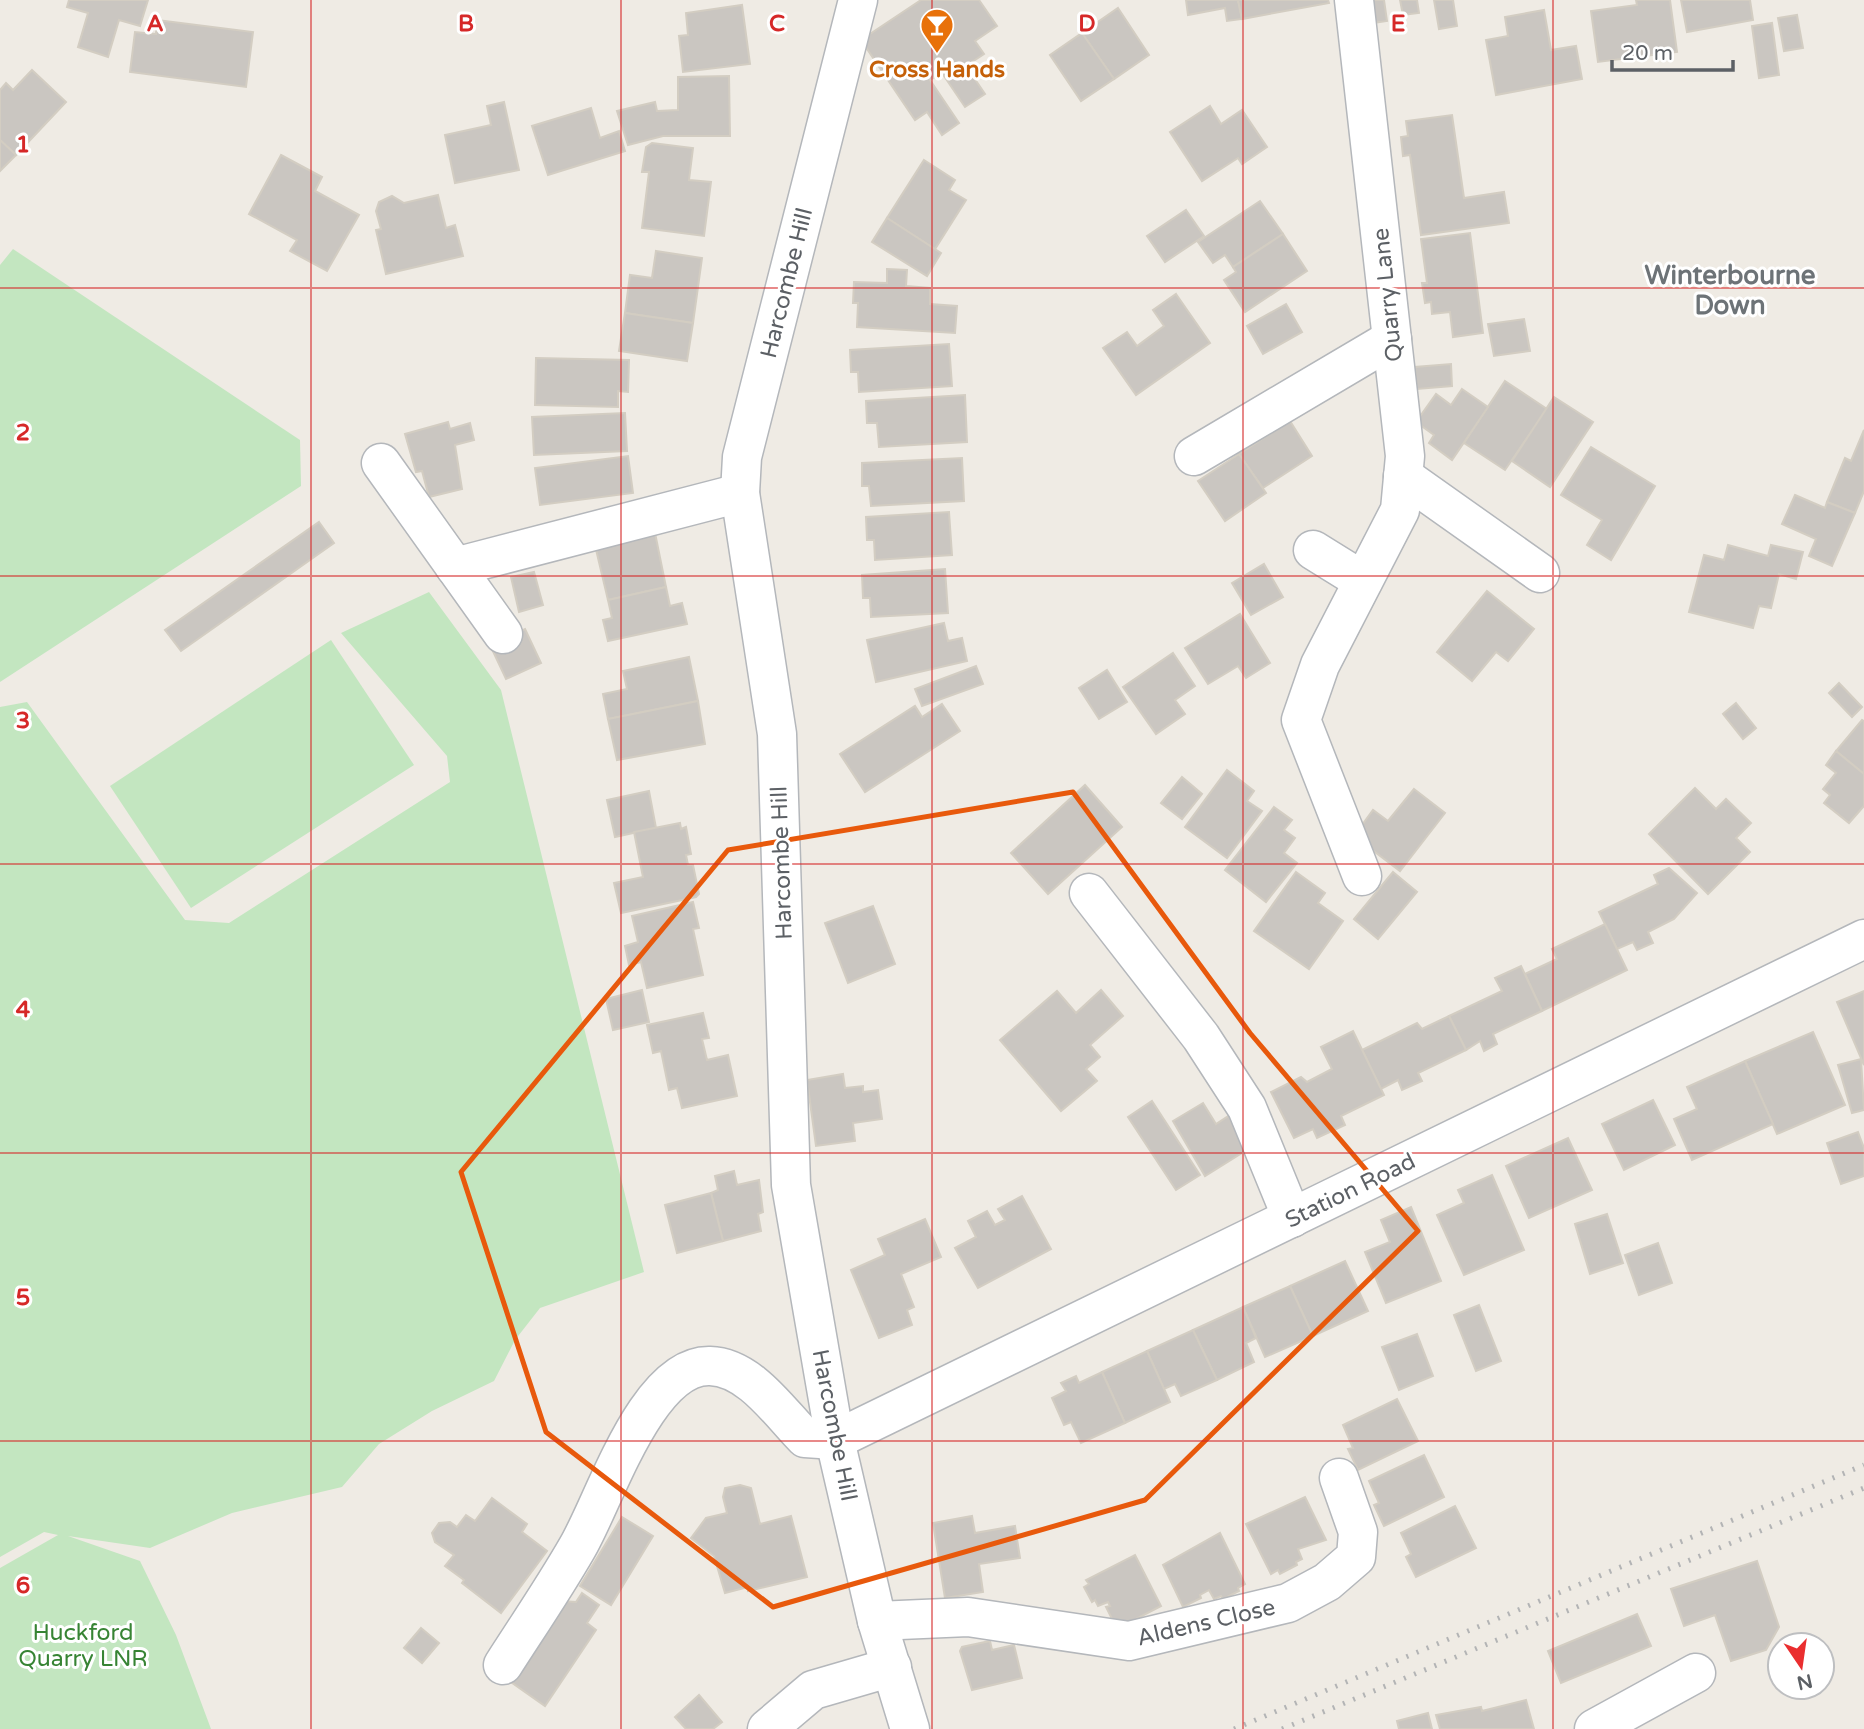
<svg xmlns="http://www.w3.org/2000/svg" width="1864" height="1729" viewBox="0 0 1864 1729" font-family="'Varela Round',sans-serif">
<rect width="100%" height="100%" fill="#efebe4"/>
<g fill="#c3e6c0">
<polygon points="13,249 300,440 301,486 0,682 0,265"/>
<polygon points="429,592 501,690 644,1272 540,1308 515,1340 494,1381 432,1411 379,1444 342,1487 232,1513 150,1548 68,1536 140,1561 176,1635 211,1729 0,1729 0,1568 58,1535 44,1532 0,1557 0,707 27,702 185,920 229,923 450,782 447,756 341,633"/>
<polygon points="331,640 414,765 191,908 110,786"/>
</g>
<g fill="#cac6c1" stroke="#d3cdc2" stroke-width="2">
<polygon points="69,0 148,0 140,26 119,20 108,57 78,47 88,13 67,7"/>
<polygon points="921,0 979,0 997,26 975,41 984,54 966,66 985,94 965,107 942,73 930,80 959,123 942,135 927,112 915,120 861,40"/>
<polygon points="1186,0 1238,0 1242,19 1227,21 1225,8 1188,15"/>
<polygon points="1238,0 1328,0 1329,3 1242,19"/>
<polygon points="1362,0 1384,0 1387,21 1366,24"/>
<polygon points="1400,0 1417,0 1419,13 1403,15"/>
<polygon points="1434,0 1453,0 1457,26 1439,29"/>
<polygon points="1636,0 1670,0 1677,52 1598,62 1591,11 1637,5"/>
<polygon points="1681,0 1750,0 1753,20 1687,32"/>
<polygon points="742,5 750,64 683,72 679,36 688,35 686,13"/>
<polygon points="1118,8 1149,55 1114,79 1082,33"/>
<polygon points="1544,10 1551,50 1576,46 1582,79 1496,95 1486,40 1508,36 1505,17"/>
<polygon points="1797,15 1803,48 1784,51 1778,18"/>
<polygon points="157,20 253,32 246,87 130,72 135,32 156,34"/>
<polygon points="1772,23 1779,75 1759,78 1752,26"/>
<polygon points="1082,33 1114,79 1081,101 1050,55"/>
<polygon points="32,70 66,102 16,155 0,140 0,90 6,83 13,90"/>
<polygon points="729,76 730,136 663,136 628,145 617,111 655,102 657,111 678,110 678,77"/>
<polygon points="504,102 519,170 455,183 445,135 491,125 487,106"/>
<polygon points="1210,106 1221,124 1242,110 1267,147 1242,164 1238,158 1202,181 1170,132"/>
<polygon points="591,108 600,138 619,131 625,151 548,175 532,126"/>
<polygon points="1452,115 1464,198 1504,192 1509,223 1421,235 1410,155 1403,156 1401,137 1408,136 1406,121"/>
<polygon points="0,140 16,155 0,171"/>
<polygon points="652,143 693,148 689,180 711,182 704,236 642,228 649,172 642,172 646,147"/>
<polygon points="281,155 322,177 315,191 359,215 327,271 290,251 297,240 249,214"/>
<polygon points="924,160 955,180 949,190 966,200 935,249 887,218"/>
<polygon points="438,195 446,228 455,225 463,256 386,274 376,230 381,229 376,211 379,202 392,196 404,203"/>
<polygon points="1260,201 1283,234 1233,267 1225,255 1213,263 1198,242"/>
<polygon points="1186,210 1204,236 1165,262 1147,236"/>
<polygon points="887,218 941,253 927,276 872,242"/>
<polygon points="1470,233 1483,333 1453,337 1450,312 1432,314 1431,302 1425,303 1422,283 1427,283 1421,239"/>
<polygon points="1283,234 1307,271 1245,312 1224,280 1236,272 1233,267"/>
<polygon points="656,251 702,258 693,323 625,313 630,275 652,278"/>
<polygon points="887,269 907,270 906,286 930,288 930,304 957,306 955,333 857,327 858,303 853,303 854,282 887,283"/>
<polygon points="1176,294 1210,343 1136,395 1103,348 1127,332 1137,346 1164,326 1153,310"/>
<polygon points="1286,304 1302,332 1263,354 1247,326"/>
<polygon points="625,313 693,323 687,361 619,351"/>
<polygon points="1524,319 1530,351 1494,356 1488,324"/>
<polygon points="949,344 952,386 859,392 858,372 851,372 850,350"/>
<polygon points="536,358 629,360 628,392 618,391 618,407 535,405"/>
<polygon points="1451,364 1452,386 1417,389 1415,367"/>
<polygon points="1505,381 1547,409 1505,470 1464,443"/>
<polygon points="1462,389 1488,407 1452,460 1429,443 1434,435 1416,422 1436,394 1451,405"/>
<polygon points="965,395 967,442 879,447 877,423 867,423 866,401"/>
<polygon points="1554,397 1593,422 1550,487 1512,461"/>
<polygon points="625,413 627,451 534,455 532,417"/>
<polygon points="1290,421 1312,456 1263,488 1239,454"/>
<polygon points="448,422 450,429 470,423 474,440 455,445 462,489 429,497 422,471 416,472 405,434"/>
<polygon points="1864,430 1864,491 1855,513 1827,502 1845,458 1851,461"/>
<polygon points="1591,447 1655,486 1611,560 1587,545 1602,520 1561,495"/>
<polygon points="1239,454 1266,493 1225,521 1198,481"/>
<polygon points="628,456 633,493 540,505 535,468"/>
<polygon points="962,458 964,501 871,506 869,486 862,486 862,463"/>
<polygon points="1795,495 1825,508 1827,502 1855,513 1832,566 1809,556 1816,539 1782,524"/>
<polygon points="949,512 952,555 875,560 874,540 867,540 866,517"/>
<polygon points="319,522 334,543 181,651 165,630"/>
<polygon points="654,528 666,587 608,600 594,541"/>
<polygon points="1728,545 1768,556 1771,545 1803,552 1796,579 1779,574 1771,608 1759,606 1753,628 1689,612 1704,555 1724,560"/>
<polygon points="1264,564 1283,597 1251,615 1232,583"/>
<polygon points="945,569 948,613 871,617 870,598 863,598 862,575"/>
<polygon points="534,572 543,605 519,612 511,577"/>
<polygon points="666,587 670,606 682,603 687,624 608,641 603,620 612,618 608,600"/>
<polygon points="1487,591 1534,629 1508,661 1496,652 1472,681 1437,652"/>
<polygon points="1240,614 1270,663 1246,678 1238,666 1208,684 1185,648"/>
<polygon points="944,623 948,641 962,638 967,661 876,682 867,640"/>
<polygon points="525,629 541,663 506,679 490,645"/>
<polygon points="1173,653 1195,686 1175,700 1185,714 1156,734 1123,687"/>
<polygon points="689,657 698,701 608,719 603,694 627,689 623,671"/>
<polygon points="976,666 983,684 922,706 915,689"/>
<polygon points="1107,670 1127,702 1099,719 1079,688"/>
<polygon points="1839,683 1862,707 1852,717 1829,693"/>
<polygon points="698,701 705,744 617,760 608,719"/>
<polygon points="1736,703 1756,728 1743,739 1723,714"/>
<polygon points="942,704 960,731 865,792 840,754 915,706 922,717"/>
<polygon points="1862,720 1864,721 1864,774 1836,751"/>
<polygon points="1836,751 1864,774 1864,806 1849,823 1824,803 1830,795 1823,789 1836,773 1826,765"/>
<polygon points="1227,770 1254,791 1247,801 1262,811 1227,858 1185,827"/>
<polygon points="1182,777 1202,794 1182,819 1161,803"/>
<polygon points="1085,785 1122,827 1048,894 1011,853"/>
<polygon points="1695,788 1716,809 1726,799 1751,823 1736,838 1750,852 1708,894 1649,834"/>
<polygon points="1414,789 1445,813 1400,871 1354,836 1373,810 1388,821"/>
<polygon points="649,791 656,828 615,837 607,800"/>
<polygon points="1274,807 1292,820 1284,830 1295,838 1284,853 1297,863 1266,902 1225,870"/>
<polygon points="680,823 681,829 686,827 691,854 686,855 688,865 693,865 699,894 696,897 621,913 614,883 643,877 634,832"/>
<polygon points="1669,868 1697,893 1674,919 1648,932 1653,943 1637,950 1633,942 1617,949 1599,912 1658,884 1654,875"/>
<polygon points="1296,872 1325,893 1318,903 1343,921 1309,969 1254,931"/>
<polygon points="1393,872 1417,892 1378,939 1354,919"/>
<polygon points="693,902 699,928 693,929 703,975 647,988 641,962 629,965 625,946 638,942 632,916"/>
<polygon points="873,906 895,964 848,983 825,923"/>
<polygon points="1605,924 1627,970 1542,1011 1525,974 1557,959 1552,949"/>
<polygon points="1521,966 1542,1011 1493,1034 1497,1044 1484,1051 1480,1041 1466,1050 1449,1016 1502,991 1495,978"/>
<polygon points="642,990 649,1022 613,1030 606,999"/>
<polygon points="1101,990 1123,1016 1090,1045 1100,1057 1086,1069 1097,1081 1061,1111 1000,1040 1057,991 1076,1013"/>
<polygon points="1864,991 1864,1065 1837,1002"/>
<polygon points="703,1013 709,1038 702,1039 707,1060 728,1055 737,1096 682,1108 677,1088 669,1090 661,1051 653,1053 647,1025"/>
<polygon points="1449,1016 1466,1050 1418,1073 1422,1081 1402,1090 1398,1080 1381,1089 1362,1050 1417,1023 1422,1029"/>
<polygon points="1353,1031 1384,1095 1341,1116 1345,1125 1317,1138 1313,1129 1294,1138 1271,1092 1301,1077 1307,1082 1332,1069 1321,1047"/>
<polygon points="1813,1032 1845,1105 1777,1134 1745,1061"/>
<polygon points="1861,1059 1864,1110 1852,1113 1838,1065"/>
<polygon points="1745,1061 1773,1124 1692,1160 1674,1119 1697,1109 1687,1087"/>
<polygon points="843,1074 845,1088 863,1086 863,1092 878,1090 882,1119 853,1123 855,1141 816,1146 807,1080"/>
<polygon points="1653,1100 1675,1145 1624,1170 1602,1124"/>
<polygon points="1152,1101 1200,1175 1176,1190 1128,1117"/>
<polygon points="1203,1103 1216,1124 1230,1115 1250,1148 1205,1176 1173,1121"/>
<polygon points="1858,1132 1864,1148 1864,1176 1841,1184 1827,1143"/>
<polygon points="1568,1138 1592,1190 1529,1218 1506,1166"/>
<polygon points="734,1171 737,1185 759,1180 763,1212 758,1214 761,1231 723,1241 711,1193 718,1190 715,1176"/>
<polygon points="1492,1175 1524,1250 1464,1275 1437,1215 1464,1203 1458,1190"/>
<polygon points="711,1193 723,1241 677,1253 665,1205"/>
<polygon points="1022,1196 1051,1249 978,1288 955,1248 976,1237 968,1221 987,1211 995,1225 1005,1220 998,1209"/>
<polygon points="1411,1207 1441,1281 1386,1303 1365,1252 1390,1242 1381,1220"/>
<polygon points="1607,1214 1623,1263 1590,1274 1575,1224"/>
<polygon points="925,1219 941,1257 901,1274 914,1307 907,1310 912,1325 879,1338 851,1270 885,1255 878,1239"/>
<polygon points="1658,1243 1672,1283 1639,1295 1625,1255"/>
<polygon points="1345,1261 1368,1311 1313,1336 1290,1286"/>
<polygon points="1290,1286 1313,1336 1265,1357 1243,1307"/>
<polygon points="1479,1305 1501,1361 1476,1371 1454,1315"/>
<polygon points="1243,1307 1256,1338 1246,1343 1254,1362 1217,1380 1193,1330"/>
<polygon points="1193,1330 1217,1380 1181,1396 1175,1384 1164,1389 1147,1351"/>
<polygon points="1417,1334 1433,1376 1399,1390 1382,1347"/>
<polygon points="1147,1351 1170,1402 1125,1423 1102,1372"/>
<polygon points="1102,1372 1125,1423 1081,1443 1071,1422 1064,1425 1052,1398 1066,1391 1061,1383 1076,1376 1079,1383"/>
<polygon points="1397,1399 1418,1441 1358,1470 1348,1449 1353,1448 1343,1425"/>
<polygon points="1424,1455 1444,1497 1384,1526 1374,1505 1379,1503 1369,1481"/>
<polygon points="740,1485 751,1488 760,1524 791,1516 807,1577 748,1591 748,1587 725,1593 714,1556 691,1538 706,1518 727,1513 723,1497 725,1488"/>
<polygon points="1305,1497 1326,1540 1298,1549 1302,1559 1296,1562 1297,1565 1280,1574 1278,1570 1271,1574 1246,1524"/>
<polygon points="492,1498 527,1524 522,1532 547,1551 501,1613 462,1583 464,1580 445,1566 454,1555 435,1542 432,1533 439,1523 450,1522 457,1527 466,1515 475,1521"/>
<polygon points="1455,1506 1476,1548 1416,1577 1406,1557 1411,1554 1401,1533"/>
<polygon points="972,1516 975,1533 1015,1526 1020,1558 979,1564 983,1592 945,1598 933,1523"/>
<polygon points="622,1517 653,1536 611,1605 580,1586"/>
<polygon points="1220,1533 1245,1584 1238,1588 1239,1591 1223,1599 1221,1596 1214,1599 1209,1590 1200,1595 1201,1598 1183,1607 1163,1565"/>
<polygon points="1135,1555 1161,1606 1117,1629 1106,1607 1110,1606 1108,1602 1098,1606 1095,1600 1092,1602 1084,1587 1089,1584 1086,1580"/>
<polygon points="1757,1561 1779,1627 1766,1650 1731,1661 1715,1615 1684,1626 1671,1589"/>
<polygon points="582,1593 599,1605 587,1623 596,1630 545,1706 508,1680 562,1601 576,1602"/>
<polygon points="1637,1614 1651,1646 1561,1683 1548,1651"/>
<polygon points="421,1628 439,1643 422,1663 404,1648"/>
<polygon points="990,1641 992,1650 1014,1645 1022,1678 972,1690 960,1651 962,1647"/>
<polygon points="699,1695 722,1722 713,1729 686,1729 675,1717"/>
<polygon points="1526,1700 1534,1729 1440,1729 1436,1715 1481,1707 1482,1711"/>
<polygon points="1428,1713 1432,1729 1399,1729 1397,1721"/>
</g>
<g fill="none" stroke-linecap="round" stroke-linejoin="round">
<defs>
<g id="minor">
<polyline points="858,0 742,457 740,493 777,734 791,1185 835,1440 877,1621 910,1729"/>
<polyline points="1354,0 1405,456 1400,510 1320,665 1301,720 1362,876"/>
<polyline points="1194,456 1392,339"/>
<polyline points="381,463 503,634"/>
<polyline points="1403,476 1540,573"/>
<polyline points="1313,550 1363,581"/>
<polyline points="455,567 740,493"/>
<polyline points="1089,893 1201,1037 1247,1108 1292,1218"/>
<polyline points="877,1621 968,1617 1129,1641 1288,1603 1327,1582 1356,1557 1358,1532 1339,1478"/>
<path d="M 503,1665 C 528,1626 554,1588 577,1548 C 604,1503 646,1364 710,1366 C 750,1367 780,1413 805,1438 L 835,1440 L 1864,939"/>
<polyline points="767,1729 813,1690 892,1667"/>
<polyline points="1594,1729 1696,1673"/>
</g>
</defs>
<use href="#minor" stroke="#b4b7bb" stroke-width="41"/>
<use href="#minor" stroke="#fff" stroke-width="38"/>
<g stroke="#b3b4b5" stroke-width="5" stroke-dasharray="2 9" stroke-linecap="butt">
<polyline points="1234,1729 1864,1465"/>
<polyline points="1282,1729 1864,1488"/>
</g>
</g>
<path fill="none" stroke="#e8590c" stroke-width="5" stroke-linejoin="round" d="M 1073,792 L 1250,1033 L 1418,1231 L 1145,1500 L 773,1607 L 546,1432 L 461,1172 L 728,850 Z"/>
<path fill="none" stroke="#d62828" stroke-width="2" stroke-opacity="0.55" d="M 311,0 L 311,1729M 621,0 L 621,1729M 932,0 L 932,1729M 1243,0 L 1243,1729M 1553,0 L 1553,1729M 0,288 L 1864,288M 0,576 L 1864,576M 0,864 L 1864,864M 0,1153 L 1864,1153M 0,1441 L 1864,1441"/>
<defs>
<symbol id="bar-pin" viewBox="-11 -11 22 30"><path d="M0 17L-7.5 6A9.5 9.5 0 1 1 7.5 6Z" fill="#e8710a" stroke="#fff"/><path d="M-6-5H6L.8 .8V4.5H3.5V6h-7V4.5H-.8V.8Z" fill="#fff"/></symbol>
</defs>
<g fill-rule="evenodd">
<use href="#bar-pin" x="918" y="6" width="38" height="52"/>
</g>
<g text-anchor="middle" stroke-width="6" stroke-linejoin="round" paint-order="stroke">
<g font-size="23" font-weight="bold" fill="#c56008" stroke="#fff">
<text x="937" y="77">Cross Hands</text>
</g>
<g font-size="23" fill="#5c6065" stroke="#fff">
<text transform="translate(786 283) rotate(-76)" y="8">Harcombe Hill</text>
<text transform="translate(1387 295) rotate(-96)" y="8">Quarry Lane</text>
<text transform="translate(781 863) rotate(-92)" y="8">Harcombe Hill</text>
<text transform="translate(1350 1190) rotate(-26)" y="8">Station Road</text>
<text transform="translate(835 1425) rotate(79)" y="8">Harcombe Hill</text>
<text transform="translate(1206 1622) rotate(-13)" y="8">Aldens Close</text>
</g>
<g font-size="23" fill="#378434" stroke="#fff">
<text x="83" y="1640">Huckford<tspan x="83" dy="26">Quarry LNR</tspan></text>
</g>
<g font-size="26" font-weight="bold" fill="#6d7377" stroke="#fff">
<text x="1730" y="284">Winterbourne<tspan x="1730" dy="30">Down</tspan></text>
</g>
</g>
<g font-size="23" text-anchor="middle" font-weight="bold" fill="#d62828" stroke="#fff" stroke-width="6" stroke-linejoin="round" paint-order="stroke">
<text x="155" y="31">A</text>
<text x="466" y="31">B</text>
<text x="777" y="31">C</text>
<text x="1087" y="31">D</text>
<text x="1398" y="31">E</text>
<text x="23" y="152">1</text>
<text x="23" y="440">2</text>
<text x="23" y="728">3</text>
<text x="23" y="1017">4</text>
<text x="23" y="1305">5</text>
<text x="23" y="1593">6</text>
</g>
<g transform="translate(1801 1666) rotate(167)"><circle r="33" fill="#ffffff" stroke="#bebfc1" stroke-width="2"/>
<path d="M0-5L12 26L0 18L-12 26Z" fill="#ea2e2f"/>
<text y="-10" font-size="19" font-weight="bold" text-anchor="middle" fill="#5c6065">N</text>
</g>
<path d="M1612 60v10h121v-10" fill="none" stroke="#5c6065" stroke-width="3.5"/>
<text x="1622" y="60" font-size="21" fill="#5c6065" stroke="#ffffff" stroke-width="5" paint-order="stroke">20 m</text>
</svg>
